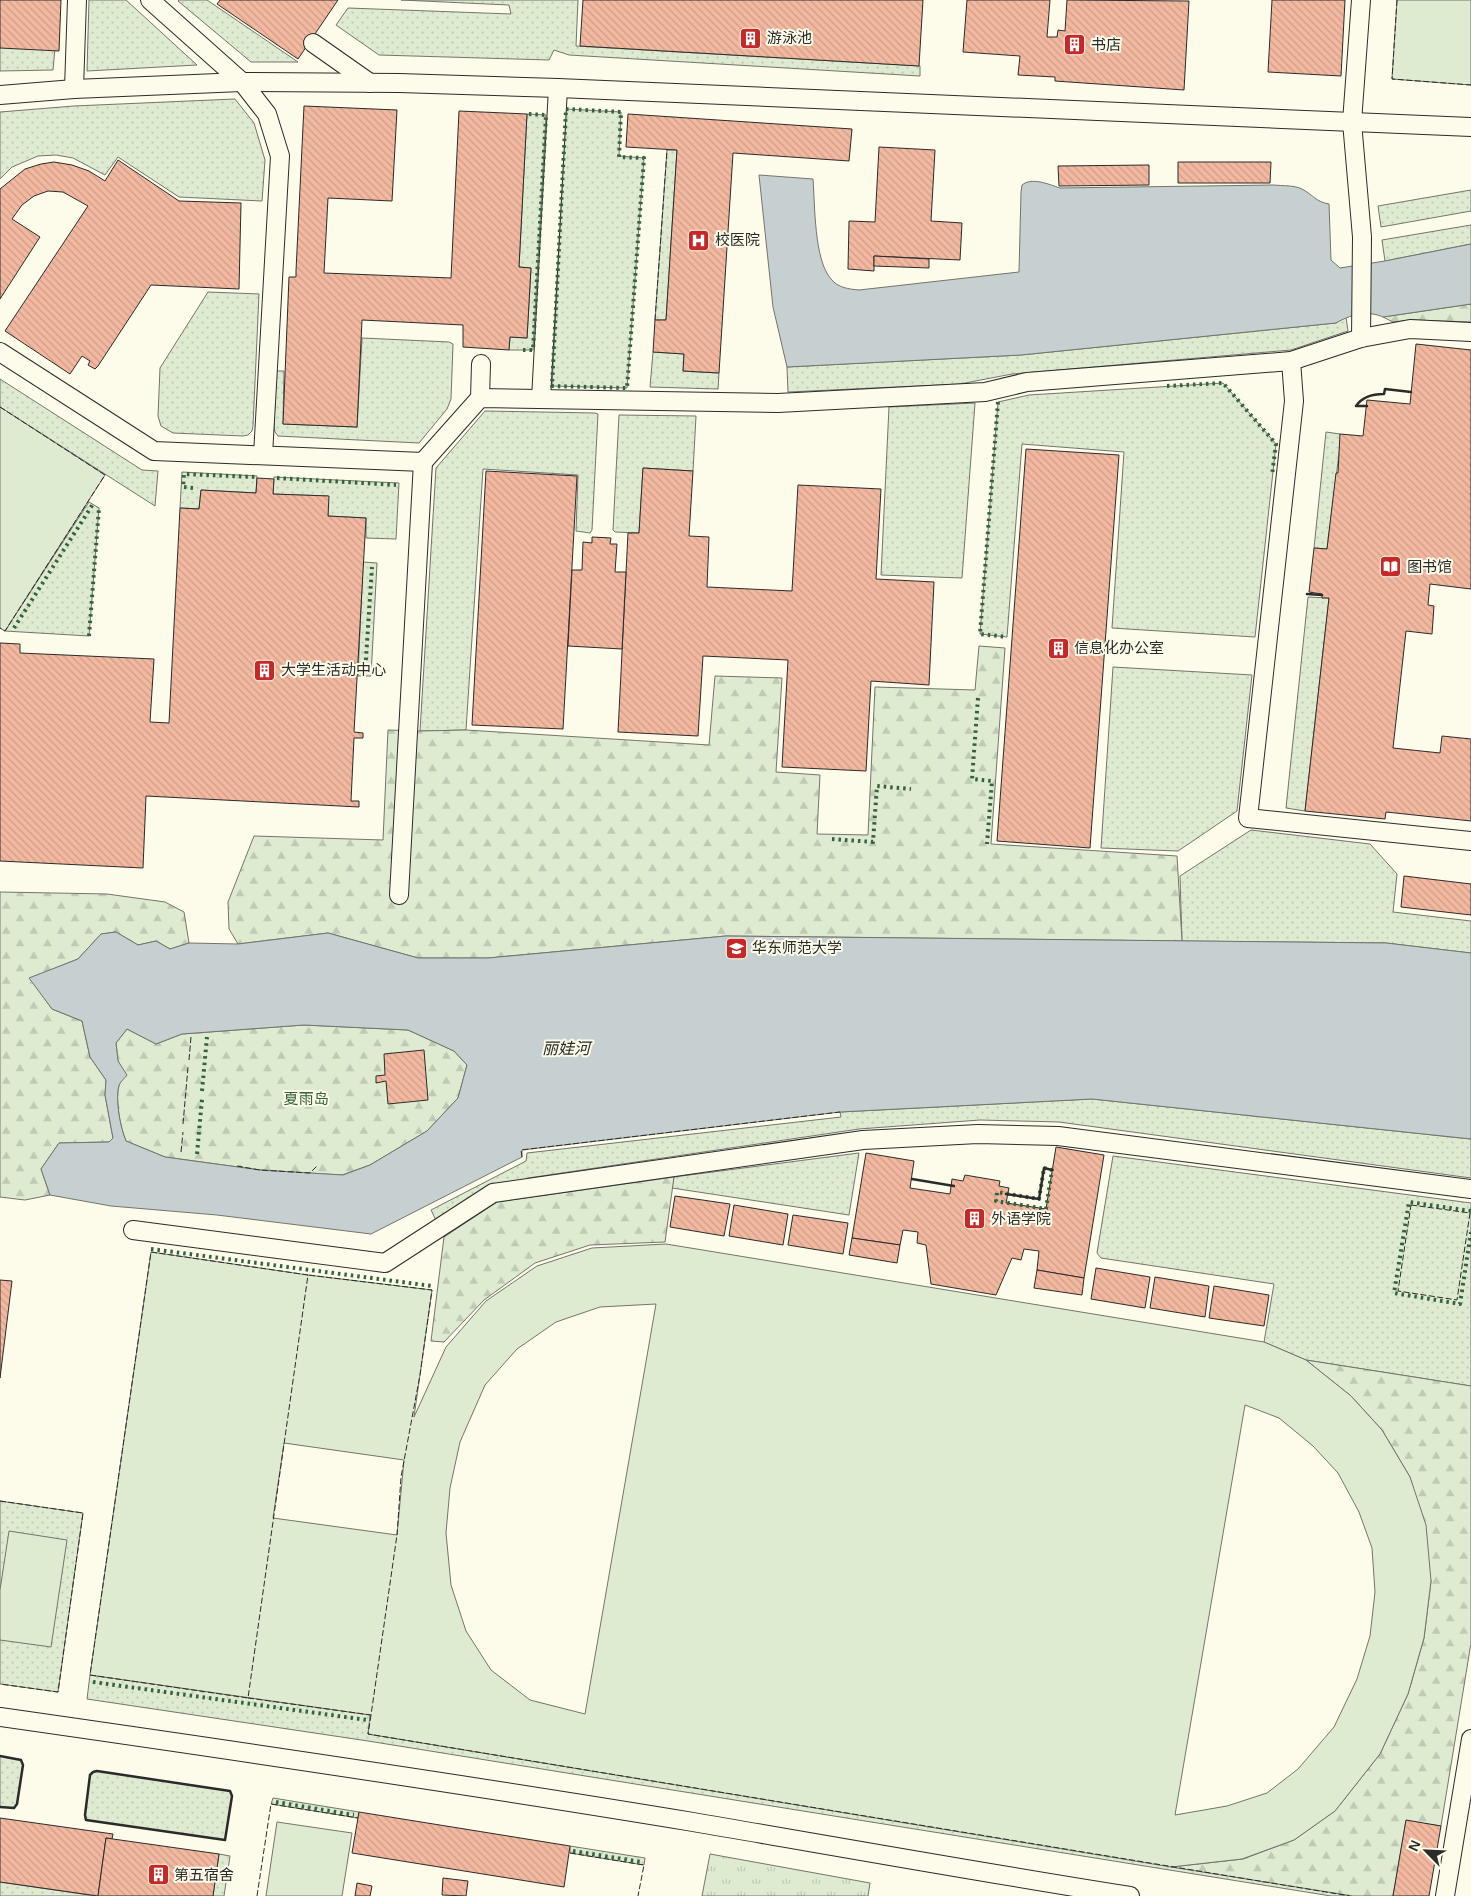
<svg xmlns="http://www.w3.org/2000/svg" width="1471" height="1896" viewBox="0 0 1471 1896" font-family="Arial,'Noto Sans SC',sans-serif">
<defs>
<pattern id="grass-dots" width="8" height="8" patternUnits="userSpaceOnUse" patternTransform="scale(1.25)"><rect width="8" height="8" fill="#deebd1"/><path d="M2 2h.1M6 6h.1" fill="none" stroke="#bfcab4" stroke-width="1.8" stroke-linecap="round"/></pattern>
<pattern id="forest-firs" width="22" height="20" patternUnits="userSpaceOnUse" patternTransform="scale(1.25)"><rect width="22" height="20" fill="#deebd1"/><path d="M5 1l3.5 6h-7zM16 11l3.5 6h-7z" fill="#bfcab4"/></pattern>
<pattern id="park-tufts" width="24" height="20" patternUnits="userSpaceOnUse" patternTransform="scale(1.25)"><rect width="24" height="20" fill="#deebd1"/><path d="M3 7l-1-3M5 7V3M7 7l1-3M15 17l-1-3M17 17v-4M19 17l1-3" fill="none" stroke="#bfcab4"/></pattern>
<pattern id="building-back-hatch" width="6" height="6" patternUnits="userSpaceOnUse" patternTransform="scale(1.25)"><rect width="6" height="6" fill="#f2b8a0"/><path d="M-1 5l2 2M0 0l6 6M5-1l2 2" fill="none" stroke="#d09e8a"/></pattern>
</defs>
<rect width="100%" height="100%" fill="#fdfbea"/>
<g fill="url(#grass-dots)" stroke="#74746e">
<polygon points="89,0 126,0 197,65 87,71"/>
<polygon points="179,0 207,0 298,62 251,62 178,1"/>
<polygon points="401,0 578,0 576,46 920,66 920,76 569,55 554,50 549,60 379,55 336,25 348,8 511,14 509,5"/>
<polygon points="0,45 55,48 53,70 0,71"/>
<polygon points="235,99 254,123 265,160 262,201 179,197 118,157 105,175 73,158 56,155 38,156 12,167 0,179 0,112 74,106"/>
<polygon points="566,109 621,112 619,156 644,158 627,388 552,386"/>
<polygon points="527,114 546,115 533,350 509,350 510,337 527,338 531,268 519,267"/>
<polygon points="667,150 677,150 666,320 655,320"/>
<polygon points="1471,190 1471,211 1381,227 1378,206"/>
<polygon points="1471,225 1471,244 1385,261 1382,240"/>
<polygon points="208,292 259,294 253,426 252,431 248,435 243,436 173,433 161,426 158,416 160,368"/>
<polygon points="1346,317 1348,331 1291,350 1012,374 960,384 788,392 787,367 1021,355 1336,323"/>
<polygon points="362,338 449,342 453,344 451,399 447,409 419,443 278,436 275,432 274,427 276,371 284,371 283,424 357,427"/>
<polygon points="653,352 684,354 683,371 719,373 718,389 650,387"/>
<polygon points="0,379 142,470 158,471 155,506 0,407"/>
<polygon points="1223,383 1276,444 1255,637 1112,628 1124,452 1022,444 1007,637 980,634 998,402 1029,395"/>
<polygon points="975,403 962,578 881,575 889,407"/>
<polygon points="485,411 595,413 598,414 592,530 590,533 576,531 578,475 483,469 466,730 420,731 436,468"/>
<polygon points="619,415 696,416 693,471 643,468 639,533 615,532 613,530"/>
<polygon points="1326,432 1340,434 1341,438 1327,549 1314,548"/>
<polygon points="182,472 257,476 256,493 201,490 199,509 180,508"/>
<polygon points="274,477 399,483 396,539 366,538 366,518 328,516 328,496 273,494"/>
<polygon points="89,502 99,508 89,636 5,631"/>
<polygon points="363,562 377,563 371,676 358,676"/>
<polygon points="1308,597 1329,598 1305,811 1286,808"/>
<polygon points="1113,667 1252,675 1237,811 1178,851 1101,848"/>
<polygon points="1251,830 1370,844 1397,874 1393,912 1471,921 1471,953 1386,943 1182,941 1180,876"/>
<polygon points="1092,1099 1471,1139 1471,1178 1059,1122 980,1120 859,1129 528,1178 532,1197 497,1202 444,1237 431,1210 526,1161 527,1153 841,1117 840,1112"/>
<polygon points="859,1153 849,1215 672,1188 674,1177"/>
<polygon points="1113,1156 1471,1203 1471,1386 1306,1360 1264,1342 1274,1284 1101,1258 1097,1253"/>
<polygon points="0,1501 83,1513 58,1692 0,1684"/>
<polygon points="90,1675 371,1715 368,1734 1355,1896 1331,1896 368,1741 87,1699"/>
<polygon points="0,1756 21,1760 23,1765 17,1804 14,1808 0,1807"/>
<polygon points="97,1771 230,1791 232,1796 225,1840 86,1820 85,1815 90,1775 93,1772"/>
<polygon points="273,1798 359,1812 358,1818 271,1804"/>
<polygon points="570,1846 645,1858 644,1865 570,1853"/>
<polygon points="219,1854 230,1856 224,1896 213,1896"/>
<polygon points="0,1882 96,1896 0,1896"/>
</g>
<g fill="url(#forest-firs)" stroke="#74746e">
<polygon points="1471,304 1471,322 1413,320 1393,322 1383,317"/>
<polygon points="979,646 1005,648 991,844 1177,856 1182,941 726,936 488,958 418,958 328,933 238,944 229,929 228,902 254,836 383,840 388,730 420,731 466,730 709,745 715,676 782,678 776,772 820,775 817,834 868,835 875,687 975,690"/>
<polygon points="0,892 107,894 165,902 184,912 189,943 170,949 156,941 138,945 116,932 101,934 78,959 30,978 52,1009 82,1021 90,1057 106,1080 105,1095 113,1138 109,1142 59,1143 41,1169 50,1195 25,1200 0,1197"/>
<path d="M 304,1025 L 408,1030 L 454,1051 L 467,1065 L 458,1098 L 427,1131 L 370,1165 L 342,1175 L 260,1170 L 165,1157 L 126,1141 C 120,1127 115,1099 119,1085 C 120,1081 124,1078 126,1075 L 118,1061 L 116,1043 L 127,1029 L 156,1044 L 182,1034 Z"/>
<polygon points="674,1177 665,1242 590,1245 535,1263 484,1300 444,1342 431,1341 444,1237 497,1202"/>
<polygon points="1306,1360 1471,1386 1471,1643 1441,1826 1406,1821 1393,1896 1353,1896 1171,1867 1243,1859 1294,1840 1335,1811 1380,1754 1408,1694 1424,1638 1431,1581 1410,1477 1382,1430 1351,1396"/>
</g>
<polygon fill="url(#park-tufts)" stroke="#74746e" points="710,1854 870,1883 868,1896 702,1896"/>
<g fill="#deebd1" stroke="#74746e" fill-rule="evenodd">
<polygon points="1397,0 1471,0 1471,85 1392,79"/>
<polygon points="0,407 105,475 5,631 0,628"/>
<path d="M 666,1244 L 1264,1342 L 1306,1360 L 1351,1396 L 1382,1430 L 1410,1477 L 1426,1525 L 1431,1581 L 1424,1638 L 1408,1694 L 1380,1754 L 1335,1811 L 1294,1840 L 1242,1859 L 1171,1867 L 368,1734 L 370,1715 L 90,1675 L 151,1252 L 308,1275 L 432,1290 L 414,1417 L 446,1347 L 486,1301 L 537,1266 L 592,1248 ZM 656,1304 L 585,1714 L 530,1700 L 491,1670 L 466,1631 L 451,1585 L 446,1533 L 450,1488 L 460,1442 L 485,1385 L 517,1349 L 556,1322 L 600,1307 ZM 1245,1405 L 1279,1418 L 1313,1446 L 1338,1473 L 1359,1512 L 1372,1548 L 1375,1592 L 1370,1636 L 1357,1679 L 1334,1727 L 1298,1769 L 1267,1793 L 1227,1806 L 1175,1815 ZM 284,1443 L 404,1460 L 397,1535 L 273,1518 Z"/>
<polygon points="9,1531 67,1540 51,1647 0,1640 0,1590"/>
<polygon points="277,1822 352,1833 342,1896 266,1896"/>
</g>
<g fill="#c7d0d0" stroke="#74746e" fill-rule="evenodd">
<path d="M 759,175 L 813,179 C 815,205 814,260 831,279 C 838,288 849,289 859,290 L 1019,272 L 1021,192 L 1022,185 C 1032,177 1048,184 1060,188 L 1274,185 C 1282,186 1294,185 1302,189 C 1312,194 1316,202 1329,204 L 1331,260 L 1340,268 L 1385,261 L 1471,244 L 1471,304 L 1383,317 C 1368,310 1349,315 1336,323 L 1021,355 L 787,367 L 773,307 Z"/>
<path d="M 116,932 L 138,945 L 156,941 L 170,949 L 189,943 L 238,944 L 328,933 L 418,958 L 488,958 L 726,936 L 1386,943 L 1471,953 L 1471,1139 L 1092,1099 L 840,1112 L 522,1150 L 522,1157 L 371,1234 L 217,1215 L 111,1206 L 50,1195 L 41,1169 L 59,1143 L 109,1142 L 113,1138 L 105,1095 L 106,1080 L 90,1057 L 82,1021 L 52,1009 L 29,978 L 78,959 L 101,934 ZM 304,1025 L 408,1030 L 454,1051 L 467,1065 L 458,1098 L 427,1131 L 370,1165 L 343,1175 L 260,1170 L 165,1157 L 126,1141 C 120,1127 115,1099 119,1085 C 121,1081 125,1078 127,1075 L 118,1061 L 116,1043 L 127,1029 L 156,1044 L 182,1034 Z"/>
</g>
<g fill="url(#building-back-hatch)" stroke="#2b2b2b">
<polygon points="0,0 61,0 59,51 0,48"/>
<polygon points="220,0 338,0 298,59 217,4"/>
<polygon points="583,0 923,0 919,66 580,46"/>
<polygon points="967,0 1050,0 1047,37 1057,37 1058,30 1065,31 1067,0 1189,1 1184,90 1055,81 1055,77 1018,75 1020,56 963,52"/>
<polygon points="1272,0 1345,0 1341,76 1268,72"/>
<polygon points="304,106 397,110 392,201 328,198 324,273 451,278 459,111 527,114 519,267 531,268 527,338 510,337 509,350 463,347 463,325 362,320 357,427 283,424 289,277 296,277 296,271"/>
<polygon points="628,114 852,129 849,161 733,153 719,373 683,371 684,354 653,352 655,320 666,320 677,150 626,147"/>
<polygon points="879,147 935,150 931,221 962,223 960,260 874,256 874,271 848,269 849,221 875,222"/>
<polygon points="118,160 179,201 241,203 239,289 151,285 98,366 95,369 88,365 90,361 82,356 70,374 5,331 88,206 63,192 48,191 34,196 22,205 12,219 40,237 0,299 0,189 25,169 41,164 54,162 72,165 89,171 105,181"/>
<polygon points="1178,162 1271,162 1270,183 1178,183"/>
<polygon points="1149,165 1149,185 1059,186 1058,166"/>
<polygon points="874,256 929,259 929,268 874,266"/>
<polygon points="1416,344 1471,350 1471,589 1430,584 1428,605 1434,606 1432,634 1406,631 1393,748 1440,753 1442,736 1471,739 1471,821 1386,812 1385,819 1305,811 1329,598 1322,598 1322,594 1309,592 1314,548 1327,549 1336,473 1338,473 1340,434 1363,436 1367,400 1410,404"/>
<polygon points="1026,449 1119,455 1090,848 997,841"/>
<polygon points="643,468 693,471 689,536 709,537 707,587 792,591 798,485 881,489 876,579 934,582 929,685 871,681 866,771 782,767 788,660 703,656 698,736 618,732 628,533 639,533"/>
<polygon points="486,471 577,476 563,729 472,725"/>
<polygon points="257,478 274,479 273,494 329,496 328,516 366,518 354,732 363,733 363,738 354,738 351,801 359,801 359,807 146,796 143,868 0,861 0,643 20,644 20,653 154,659 150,722 169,723 180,508 199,509 201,490 256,493"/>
<polygon points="592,537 611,538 610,544 617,544 615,572 626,572 622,649 568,646 572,570 582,570 583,542 592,543"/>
<polygon points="1404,876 1471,884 1471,915 1401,907"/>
<polygon points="424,1050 428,1100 388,1104 386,1081 376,1083 376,1076 385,1075 384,1054"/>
<polygon points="1056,1147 1104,1155 1084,1278 1037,1270 1039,1251 1024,1249 1021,1260 1012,1258 996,1295 931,1284 926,1245 917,1243 918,1232 903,1230 900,1245 852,1238 866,1153 914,1161 910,1188 950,1194 952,1179 963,1181 965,1175 1000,1181 999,1186 1009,1188 1006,1203 1046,1209"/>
<polygon points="675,1196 730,1204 724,1236 670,1227"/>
<polygon points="734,1205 788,1214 783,1245 729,1236"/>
<polygon points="793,1215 848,1223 843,1254 788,1245"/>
<polygon points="852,1238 900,1245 897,1263 849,1255"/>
<polygon points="1096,1268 1150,1277 1145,1308 1091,1299"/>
<polygon points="1037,1270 1084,1278 1082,1295 1034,1288"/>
<polygon points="1155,1277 1209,1286 1205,1317 1150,1308"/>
<polygon points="0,1280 12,1281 0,1378"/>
<polygon points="1214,1286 1269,1295 1264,1326 1209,1318"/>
<polygon points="359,1812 570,1846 564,1887 352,1853"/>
<polygon points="0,1818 113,1834 112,1839 106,1838 98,1896 0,1882"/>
<polygon points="1406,1820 1441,1826 1429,1896 1393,1896"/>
<polygon points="106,1838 219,1854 213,1896 98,1896"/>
<polygon points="443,1878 468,1881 466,1896 442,1895"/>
<polygon points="357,1883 372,1886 370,1896 355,1896"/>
</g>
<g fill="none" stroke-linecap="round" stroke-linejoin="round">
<defs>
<g id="lane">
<polyline points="150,0 242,82 267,114 280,156 263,455"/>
<polyline points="1361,0 1352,122 1362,237 1361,338"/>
<polyline points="313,43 370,83"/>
<polyline points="74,89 77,0"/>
<polyline points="0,95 74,89 242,82 399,83 558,88 1471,127"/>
<polyline points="0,352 154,451 423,462 480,398 778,403 985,392 1027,382 1291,361 1361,338 1410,329 1471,332"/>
<polyline points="1291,361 1294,401 1248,818 1471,841"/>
<polyline points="480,398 481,364"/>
<polyline points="541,399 558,88"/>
<polyline points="399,895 423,462"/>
<polyline points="133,1230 385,1263 493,1193 863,1140 978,1134 1058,1136 1471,1189"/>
<path d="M 0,1717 C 231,1750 463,1784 693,1822 C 839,1847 984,1873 1130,1896"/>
<polyline points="1445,1896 1471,1739"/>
</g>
</defs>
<use href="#lane" stroke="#2b2b2b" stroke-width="20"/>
<use href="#lane" stroke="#fdfbea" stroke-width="18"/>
<g stroke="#34623c" stroke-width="4" stroke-dasharray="2.5 4" stroke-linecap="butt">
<polygon points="566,109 621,112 619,157 644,158 627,388 552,386"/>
<polyline points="523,350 533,350 546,115 527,114"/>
<polyline points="1167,386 1223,383 1276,444 1272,475"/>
<polyline points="998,402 980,634 1007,637"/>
<polyline points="277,478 396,485"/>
<polyline points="193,488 183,487 184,474 255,477"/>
<polyline points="14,628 93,504"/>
<polyline points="89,636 99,508"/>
<polyline points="365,673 372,567"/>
<polyline points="978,698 972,779 992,781 987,844"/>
<polyline points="832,839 873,842 877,786 911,789"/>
<polyline points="202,1091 207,1037"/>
<polyline points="197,1154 202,1099"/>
<polygon points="1044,1168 1052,1170 1046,1209 996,1201 997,1192 1039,1199"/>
<polyline points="1471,1211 1409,1202 1394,1293 1460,1304 1471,1232"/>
<polyline points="151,1249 432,1286"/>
<polyline points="93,1682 367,1720"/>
<polyline points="276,1802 354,1815"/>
<polyline points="573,1851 642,1862"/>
</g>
<g stroke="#2b2b2b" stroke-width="1" stroke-dasharray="6 2.5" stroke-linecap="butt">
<polyline points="1397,0 1392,79 1471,85"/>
<polyline points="655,320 667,150"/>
<polyline points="0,407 105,475 5,631 0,628"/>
<polyline points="189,1060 191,1037"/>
<polyline points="183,1124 188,1067"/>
<polyline points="181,1152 183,1132"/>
<polyline points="522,1157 521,1150 840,1112"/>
<polyline points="237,1166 260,1170 310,1173 317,1166"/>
<polygon points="1411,1205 1470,1213 1457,1300 1398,1291"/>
<polygon points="151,1252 308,1275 248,1698 90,1675"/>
<polyline points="0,1501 83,1513 58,1692 0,1684"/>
<polyline points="248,1698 371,1715 397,1535 401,1477 420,1375 432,1290 308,1275"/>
<polyline points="371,1715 368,1734 1350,1896"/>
<polyline points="570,1853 644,1865 638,1896"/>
<polyline points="257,1896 271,1804 358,1818"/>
</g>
<g stroke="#2b2b2b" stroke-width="2.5">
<path d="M 1367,406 L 1356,406 C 1362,397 1374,394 1384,394 L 1385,389 L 1411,392"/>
<polyline points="1307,594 1322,595"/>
<polyline points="912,1179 954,1186"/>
<polyline points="1006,1194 1039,1199 1044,1168 1052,1170"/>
<polyline points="0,1756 21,1760 23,1765 17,1804 14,1808 0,1807"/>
<polygon points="97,1771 230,1791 232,1796 225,1840 86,1820 85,1815 90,1775 93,1772"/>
</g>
</g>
<defs>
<symbol id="building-square" viewBox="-11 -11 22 22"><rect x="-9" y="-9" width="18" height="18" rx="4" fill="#c62828" stroke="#fdfbea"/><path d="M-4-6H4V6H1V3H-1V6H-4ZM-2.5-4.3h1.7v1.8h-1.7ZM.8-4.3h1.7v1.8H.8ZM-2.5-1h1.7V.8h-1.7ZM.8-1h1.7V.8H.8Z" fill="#fff"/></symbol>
<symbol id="hospital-square" viewBox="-11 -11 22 22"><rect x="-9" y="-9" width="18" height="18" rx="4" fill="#c62828" stroke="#fdfbea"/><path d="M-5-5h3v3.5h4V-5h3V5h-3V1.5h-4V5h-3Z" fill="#fff"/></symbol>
<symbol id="library-square" viewBox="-11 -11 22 22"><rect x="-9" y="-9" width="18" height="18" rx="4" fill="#c62828" stroke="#fdfbea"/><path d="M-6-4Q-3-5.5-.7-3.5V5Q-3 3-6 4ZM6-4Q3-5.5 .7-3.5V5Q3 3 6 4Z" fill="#fff"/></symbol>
<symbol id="university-square" viewBox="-11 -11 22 22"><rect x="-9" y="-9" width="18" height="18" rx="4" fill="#c62828" stroke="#fdfbea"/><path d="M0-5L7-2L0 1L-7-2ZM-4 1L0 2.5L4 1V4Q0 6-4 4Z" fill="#fff"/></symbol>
</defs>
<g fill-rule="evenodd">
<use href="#building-square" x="738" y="26" width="25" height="25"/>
<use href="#building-square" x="1062" y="32" width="25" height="25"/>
<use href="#hospital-square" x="686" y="228" width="25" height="25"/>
<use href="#library-square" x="1378" y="554" width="25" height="25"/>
<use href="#building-square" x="1046" y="636" width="25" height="25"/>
<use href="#building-square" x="252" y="658" width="25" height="25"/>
<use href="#university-square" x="724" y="936" width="25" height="25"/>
<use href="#building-square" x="962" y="1206" width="25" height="25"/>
<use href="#building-square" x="146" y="1862" width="25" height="25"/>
</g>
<g text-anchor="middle" stroke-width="4" stroke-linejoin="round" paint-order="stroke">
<g font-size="15" fill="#2b2b2b" stroke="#fdfbea" text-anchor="start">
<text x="767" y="43">游泳池</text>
<text x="1091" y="50">书店</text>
<text x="715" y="245">校医院</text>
<text x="1407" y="572">图书馆</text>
<text x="1074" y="653">信息化办公室</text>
<text x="281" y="675">大学生活动中心</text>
<text x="752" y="953">华东师范大学</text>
<text x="991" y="1224">外语学院</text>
<text x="174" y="1880">第五宿舍</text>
</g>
<g font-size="15" fill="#34623c" stroke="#fdfbea">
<text x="306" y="1104">夏雨岛</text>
</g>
<g font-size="16" font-style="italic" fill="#2b2b2b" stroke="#fdfbea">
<text x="566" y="1054">丽娃河</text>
</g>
</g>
<g transform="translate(1426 1851) rotate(294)" stroke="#fdfbea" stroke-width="4" paint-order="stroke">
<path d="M0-4L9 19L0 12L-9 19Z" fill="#2b2b2b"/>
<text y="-8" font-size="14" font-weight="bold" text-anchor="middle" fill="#2b2b2b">N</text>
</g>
</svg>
